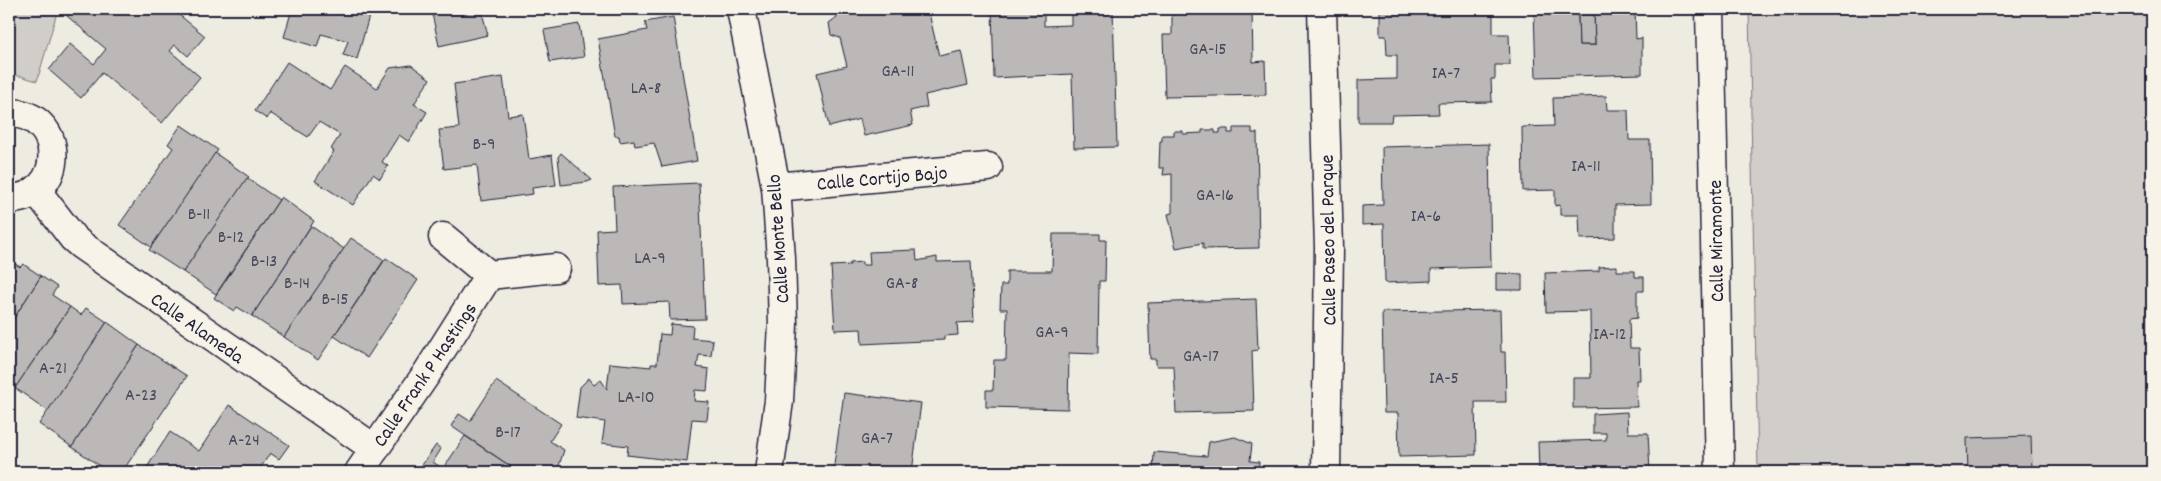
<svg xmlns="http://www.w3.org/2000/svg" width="2161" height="481" viewBox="0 0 2161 481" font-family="Dekko,sans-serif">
<rect width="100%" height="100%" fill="#eeebe1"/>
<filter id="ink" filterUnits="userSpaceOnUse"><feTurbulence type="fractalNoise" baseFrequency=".02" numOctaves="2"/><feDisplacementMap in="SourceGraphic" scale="10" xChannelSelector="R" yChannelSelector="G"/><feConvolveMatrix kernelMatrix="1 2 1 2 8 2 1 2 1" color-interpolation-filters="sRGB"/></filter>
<g filter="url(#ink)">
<g fill="#d1cdc9" stroke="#7a7882">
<polygon points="9,9 58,9 37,81 20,76 9,75"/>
<polygon points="1749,9 2152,9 2152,472 1758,472"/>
</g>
<g fill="#bbb8b7" stroke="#22223b" fill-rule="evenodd">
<polygon points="73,9 134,9 136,11 137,9 172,9 205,36 188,56 175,45 170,51 200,77 162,123 102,73 81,98 49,70 70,44 94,64 106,49 67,16"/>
<polygon points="292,9 371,9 357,59 343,55 348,41 321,34 317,47 284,37"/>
<polygon points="431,9 481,9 488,35 439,46"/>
<polygon points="852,9 928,9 939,56 961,51 968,85 925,95 927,107 910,111 913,125 864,136 860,119 829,127 817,73 847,66 840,38 831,35 829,23 837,17 836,12"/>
<polygon points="992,9 1044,9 1044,26 1071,25 1071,9 1113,9 1117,147 1074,148 1072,74 994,78"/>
<polygon points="1172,9 1252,9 1253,62 1265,61 1266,95 1165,97 1163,35 1172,35"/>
<polygon points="1380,9 1493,9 1493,34 1509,34 1510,65 1495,65 1495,79 1491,79 1492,102 1438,103 1439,114 1392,115 1391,122 1358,122 1358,80 1397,79 1397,55 1387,55 1386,36 1380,36"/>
<path d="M 1534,9 L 1635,9 L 1636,39 L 1642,38 L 1642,74 L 1536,77 ZM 1594,14 L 1595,45 L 1579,45 L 1578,15 Z"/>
<polygon points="1594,14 1595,45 1579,45 1578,15"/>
<polygon points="673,17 697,161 662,167 654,143 635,146 634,140 620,142 619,136 615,136 598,39 647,30 645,22"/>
<polygon points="579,24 584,57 550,62 544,30"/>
<polygon points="287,62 330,90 345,67 377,88 390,68 411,65 430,79 414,104 427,112 409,142 399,135 382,162 388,166 380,179 373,174 353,205 315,181 334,151 331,149 340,135 319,122 308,137 270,113 267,119 255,111"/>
<polygon points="503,77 508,116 523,114 529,159 552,155 556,185 532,188 533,194 481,201 477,165 444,169 439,130 459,128 454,84"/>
<polygon points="1606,96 1607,110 1628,110 1629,140 1650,140 1651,204 1615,205 1615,238 1580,239 1579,215 1560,215 1560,205 1555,206 1555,190 1523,191 1522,127 1554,126 1553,98"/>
<polygon points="181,125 218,150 151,247 119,225 173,148 168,144"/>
<polygon points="1233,128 1252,128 1252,133 1257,133 1259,248 1203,249 1203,243 1176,248 1168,214 1172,213 1172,174 1163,175 1164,168 1159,168 1160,141 1162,141 1162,135 1174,135 1174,131 1183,131 1183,134 1202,133 1202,130 1215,130 1215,133 1220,133 1220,129 1228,129 1228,133 1233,133"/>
<polygon points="1489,144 1491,267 1431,269 1431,281 1385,283 1384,224 1362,225 1362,206 1383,205 1382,147"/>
<polygon points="215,153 249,177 183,272 149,250"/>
<polygon points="561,153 592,180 587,182 561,185 558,157"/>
<polygon points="247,178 279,200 216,294 183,272"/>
<polygon points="699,183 705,319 670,320 669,302 623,304 622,285 599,286 597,230 615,229 613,187"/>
<polygon points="281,197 314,221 252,316 237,307 234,311 214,298"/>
<polygon points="311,226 344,249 284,337 252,316"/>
<polygon points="1053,234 1100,234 1100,240 1106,240 1105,281 1099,281 1098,354 1069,353 1068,409 986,407 986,390 993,390 994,360 1006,360 1007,309 1000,309 1001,285 1007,285 1007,271 1052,271"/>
<polygon points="351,238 384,260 318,360 284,337"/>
<polygon points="916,250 917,261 937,257 937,262 971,261 974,322 957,323 958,335 944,336 944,340 862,344 861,329 835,330 831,266 850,265 850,263 862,262 862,265 870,265 869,252"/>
<polygon points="386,258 418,280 367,358 334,336"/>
<polygon points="9,260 20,267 23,264 41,276 9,326"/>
<polygon points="1617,266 1617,271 1635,271 1635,277 1644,277 1644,291 1637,291 1637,318 1629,319 1630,348 1639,348 1640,380 1636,380 1637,407 1573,408 1573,378 1591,378 1590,311 1546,312 1545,273 1599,271 1599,267"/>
<polygon points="1496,273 1522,274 1522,290 1496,290"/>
<polygon points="41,276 57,287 52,295 70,307 9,397 9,326"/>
<polygon points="1256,299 1258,350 1252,351 1254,411 1176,413 1174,366 1156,366 1156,359 1150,359 1148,303"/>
<polygon points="70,307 81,315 86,308 107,322 48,411 15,388"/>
<polygon points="1500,310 1501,352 1505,352 1506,402 1475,402 1476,455 1399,457 1398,413 1384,413 1382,312"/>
<polygon points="107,322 139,345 72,447 39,424"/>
<polygon points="671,324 693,326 692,338 713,340 711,356 699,355 697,367 709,369 707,391 695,390 694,401 709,402 707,420 692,419 687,462 627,455 628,446 602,443 605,422 576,418 580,387 589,378 594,385 601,380 607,389 610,363 651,367 651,364 657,364 660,334 670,335"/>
<polygon points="139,345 187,376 122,472 104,472 106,470 72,447"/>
<polygon points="496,381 561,424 550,441 564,450 557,472 519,472 451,426 459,414 470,421"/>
<polygon points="844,393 921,403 912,472 833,472"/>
<polygon points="229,405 289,445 279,459 270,453 258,472 144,472 170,432 199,451"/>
<polygon points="1627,412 1628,433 1648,433 1650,472 1539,472 1538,442 1606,440 1606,433 1593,433 1593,414"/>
<polygon points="465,436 519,472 448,472 443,469"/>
<polygon points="2031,436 2032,472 1968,472 1967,438"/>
<polygon points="1235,437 1252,444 1250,461 1259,462 1258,472 1153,472 1154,452 1207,456 1209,442"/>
<polygon points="436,445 441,449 433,462 448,472 417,472"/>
</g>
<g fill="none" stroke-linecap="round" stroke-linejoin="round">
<defs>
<g id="minor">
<polyline points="741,9 776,187 781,259 783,324 779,401 769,472"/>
<polyline points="1322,9 1329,248 1326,472"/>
<polyline points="1710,9 1720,472"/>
<path d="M 9,113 C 67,113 67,198 9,199"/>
<polyline points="776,187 988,167"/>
<polyline points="36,190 73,238 81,245 375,449"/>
<polyline points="443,237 489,275 556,268"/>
<polyline points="359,472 427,373 489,275"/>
</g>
</defs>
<use href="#minor" stroke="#22223b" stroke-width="31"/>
<use href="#minor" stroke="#f7f3e8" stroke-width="28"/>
</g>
</g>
<g text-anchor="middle" stroke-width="4" stroke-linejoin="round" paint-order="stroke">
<g font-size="18" fill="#48485a">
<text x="1208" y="54">GA-15</text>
<text x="898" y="76">GA-11</text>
<text x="1446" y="78">IA-7</text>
<text x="646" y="93">LA-8</text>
<text x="484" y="149">B-9</text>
<text x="1586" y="171">IA-11</text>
<text x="1215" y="200">GA-16</text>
<text x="199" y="219">B-11</text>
<text x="1426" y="221">IA-6</text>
<text x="231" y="242">B-12</text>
<text x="650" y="263">LA-9</text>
<text x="264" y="266">B-13</text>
<text x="297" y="288">B-14</text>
<text x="902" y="288">GA-8</text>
<text x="335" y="304">B-15</text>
<text x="1052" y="337">GA-9</text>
<text x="1610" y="339">IA-12</text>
<text x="1201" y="361">GA-17</text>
<text x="53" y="373">A-21</text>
<text x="1444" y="383">IA-5</text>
<text x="141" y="400">A-23</text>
<text x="636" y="402">LA-10</text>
<text x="508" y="437">B-17</text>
<text x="877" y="443">GA-7</text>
<text x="244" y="445">A-24</text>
</g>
<g font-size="20" fill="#22223b" stroke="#f7f3e8">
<text transform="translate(882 177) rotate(-5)" y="7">Calle Cortijo Bajo</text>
<text transform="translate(777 239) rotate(-94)" y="7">Calle Monte Bello</text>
<text transform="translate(1327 240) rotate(-91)" y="7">Calle Paseo del Parque</text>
<text transform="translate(1715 241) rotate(-91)" y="7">Calle Miramonte</text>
<text transform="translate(198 327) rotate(35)" y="7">Calle Alameda</text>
<text transform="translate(424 374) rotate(-56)" y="7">Calle Frank P Hastings</text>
</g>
</g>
<rect width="2161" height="481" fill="none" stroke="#f7f3e8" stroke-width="30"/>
<rect x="15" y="15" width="2131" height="451" fill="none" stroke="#22223b" stroke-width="2" filter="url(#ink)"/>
</svg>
